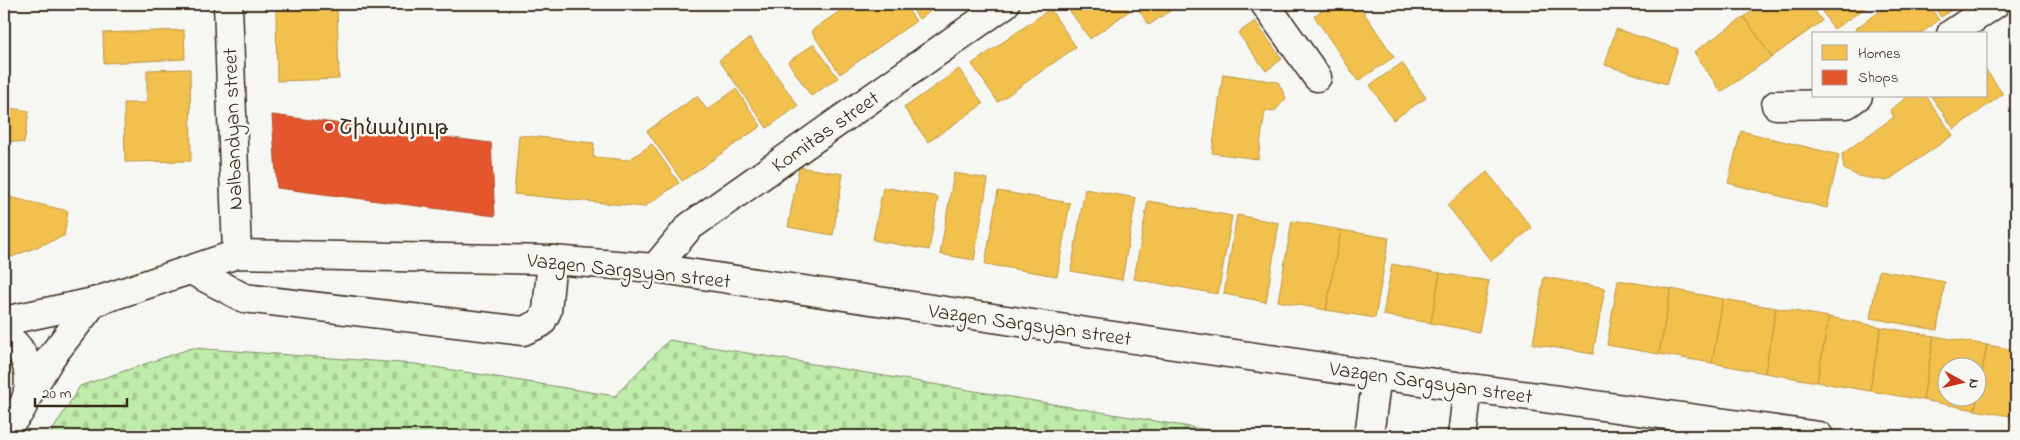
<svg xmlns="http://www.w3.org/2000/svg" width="2020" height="440" viewBox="0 0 2020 440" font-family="'Indie Flower','Noto Sans Armenian',sans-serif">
<defs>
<pattern id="cemetery-stones" width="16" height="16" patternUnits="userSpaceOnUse" patternTransform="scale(1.25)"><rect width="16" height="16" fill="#bfecaa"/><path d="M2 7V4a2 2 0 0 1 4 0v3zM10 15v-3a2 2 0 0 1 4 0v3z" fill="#a5cb92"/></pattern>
</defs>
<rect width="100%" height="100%" fill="#f6f6f2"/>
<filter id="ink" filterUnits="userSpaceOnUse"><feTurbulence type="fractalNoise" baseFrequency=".02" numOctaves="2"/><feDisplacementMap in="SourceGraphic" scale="10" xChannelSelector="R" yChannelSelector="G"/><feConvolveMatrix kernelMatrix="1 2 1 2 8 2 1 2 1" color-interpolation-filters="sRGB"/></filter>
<g filter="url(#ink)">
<polygon fill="url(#cemetery-stones)" stroke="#7d8b64" points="669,340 1244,436 49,436 80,386 192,348 415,364 615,396"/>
<g fill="#f2c14e" stroke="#bb9440" fill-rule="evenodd">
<polygon points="850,4 904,4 916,21 840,74 811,31"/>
<polygon points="909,4 941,4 919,19"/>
<polygon points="1065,4 1124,4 1129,11 1090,39"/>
<polygon points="1135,4 1180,4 1149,25"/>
<polygon points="1331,4 1358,4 1394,57 1358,81 1314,16"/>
<polygon points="1762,4 1810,4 1822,21 1772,57 1744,17"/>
<polygon points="1817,4 1866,4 1868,6 1834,29"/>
<polygon points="1890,4 1928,4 1939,20 1920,34 1858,34 1855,29"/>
<polygon points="1932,4 1960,4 1941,17"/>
<polygon points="337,7 339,79 277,81 276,9"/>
<polygon points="1050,9 1076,47 998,102 972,64"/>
<polygon points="1744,17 1772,57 1721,92 1694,52"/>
<polygon points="1255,21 1282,59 1266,71 1238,33"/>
<polygon points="1616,29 1678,49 1667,84 1605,65"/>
<polygon points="184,30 185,59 104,63 103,33"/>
<polygon points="750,38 798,106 767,128 719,60"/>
<polygon points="814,44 838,78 811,96 788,62"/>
<polygon points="1402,63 1426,98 1393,120 1370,85"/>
<polygon points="190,69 191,161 125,162 124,103 147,103 147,70"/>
<polygon points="959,69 983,104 928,142 904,108"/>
<polygon points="1986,70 2003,94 1954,129 1931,96 1986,96"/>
<polygon points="1223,74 1278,82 1286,98 1274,112 1265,111 1258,159 1212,153"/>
<polygon points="736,89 761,126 682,181 647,131 697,96 707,110"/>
<polygon points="1909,96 1926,96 1953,135 1887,181 1858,176 1844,169 1842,154 1894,117 1890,110"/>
<polygon points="4,107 29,111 24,143 4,140"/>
<polygon points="1741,131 1839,155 1827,208 1728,183"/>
<polygon points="519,135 594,143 593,157 629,160 652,144 679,183 644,207 514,194"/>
<polygon points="799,167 843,174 833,235 788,227"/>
<polygon points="1487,172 1532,228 1491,261 1447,205"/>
<polygon points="954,173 988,179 974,260 940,254"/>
<polygon points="883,187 938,197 929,250 873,240"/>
<polygon points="1085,189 1136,198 1122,280 1071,271"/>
<polygon points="998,191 1070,203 1057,276 985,264"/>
<polygon points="5,196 68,211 64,236 4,260"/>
<polygon points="1148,201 1232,216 1218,294 1134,279"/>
<polygon points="1237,215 1279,223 1266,302 1224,294"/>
<polygon points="1292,221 1341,230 1326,310 1278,301"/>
<polygon points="1341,230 1389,238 1375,318 1326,310"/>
<polygon points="1392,264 1440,273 1431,323 1383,315"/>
<polygon points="1879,270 1945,282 1937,330 1870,318"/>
<polygon points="1440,273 1489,281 1479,332 1431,323"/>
<polygon points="1544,277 1605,288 1593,354 1533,344"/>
<polygon points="1618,280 1671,289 1659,354 1607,345"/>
<polygon points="1671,289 1723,299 1712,363 1659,354"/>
<polygon points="1723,299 1776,308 1765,373 1712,363"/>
<polygon points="1776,308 1829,317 1817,382 1765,373"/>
<polygon points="1829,317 1881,327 1870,391 1817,382"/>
<polygon points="1881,327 1934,336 1923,400 1870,391"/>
<path d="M 1934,336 L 1987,345 L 1975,410 L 1923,400 ZM 1948,368 L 1978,368 L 1978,398 L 1948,398 Z"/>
<polygon points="1987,345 2016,350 2016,417 1975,410"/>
</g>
<polygon fill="#e4572e" stroke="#b14a29" points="272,115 491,143 495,216 277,188"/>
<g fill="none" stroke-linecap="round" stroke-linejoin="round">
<defs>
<g id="minor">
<polyline points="228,4 237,254"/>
<polyline points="1265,4 1317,77"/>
<polyline points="1951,34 1995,4"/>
<polyline points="1776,105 1847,104 1858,96"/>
<polyline points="655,268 689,227 1005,4"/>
<polyline points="191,270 244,298 523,331 541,323 547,311 552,260"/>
<polyline points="4,321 94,302 237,254 552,260 655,268 1377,375 1819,436"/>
<path d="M 4,336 C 37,353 37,408 4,426"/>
<polyline points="27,397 51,357 94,302"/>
<polyline points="1369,436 1377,375"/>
<polyline points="1462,436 1468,387"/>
</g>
</defs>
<use href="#minor" stroke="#3b2a1e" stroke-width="31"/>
<use href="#minor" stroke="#f6f6f2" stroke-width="28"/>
</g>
</g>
<circle fill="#c8321e" stroke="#f6f6f2" stroke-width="2" cx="329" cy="127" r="5"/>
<g text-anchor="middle" stroke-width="5" stroke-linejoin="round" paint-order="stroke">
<g font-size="21" fill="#3b2a1e" stroke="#f6f6f2" text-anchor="start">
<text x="339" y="134">Շինանյութ</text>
</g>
<g font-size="21" fill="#3b2a1e" stroke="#f6f6f2">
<text transform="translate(232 129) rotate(-92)" y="7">Nalbandyan street</text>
<text transform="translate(825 131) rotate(-35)" y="7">Komitas street</text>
<text transform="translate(629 270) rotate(6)" y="7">Vazgen Sargsyan street</text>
<text transform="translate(1030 324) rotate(8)" y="7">Vazgen Sargsyan street</text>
<text transform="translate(1431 382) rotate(8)" y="7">Vazgen Sargsyan street</text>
</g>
</g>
<rect width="2020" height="440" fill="none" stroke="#f6f6f2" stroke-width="20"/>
<rect x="10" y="10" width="2000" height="420" fill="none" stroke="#3b2a1e" stroke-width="2" filter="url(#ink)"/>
<rect x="1812" y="32" width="175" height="65" fill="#f6f6f2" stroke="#aba49d"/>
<rect x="1822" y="45" width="25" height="15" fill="#f2c14e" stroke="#aba49d"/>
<text x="1858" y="58" font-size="15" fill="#3b2a1e">Homes</text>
<rect x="1822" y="70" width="25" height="15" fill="#e4572e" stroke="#aba49d"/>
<text x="1858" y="82" font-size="15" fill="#3b2a1e">Shops</text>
<g transform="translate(1962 382) rotate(98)"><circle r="24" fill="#f6f6f2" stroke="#aba49d"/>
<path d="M0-4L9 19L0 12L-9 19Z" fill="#c8321e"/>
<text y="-8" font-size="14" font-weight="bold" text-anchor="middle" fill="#3b2a1e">N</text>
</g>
<path d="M35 398v8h92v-8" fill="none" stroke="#3b2a1e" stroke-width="2.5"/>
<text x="42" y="398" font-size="15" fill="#3b2a1e" stroke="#f6f6f2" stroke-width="4" paint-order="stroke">20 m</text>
</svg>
